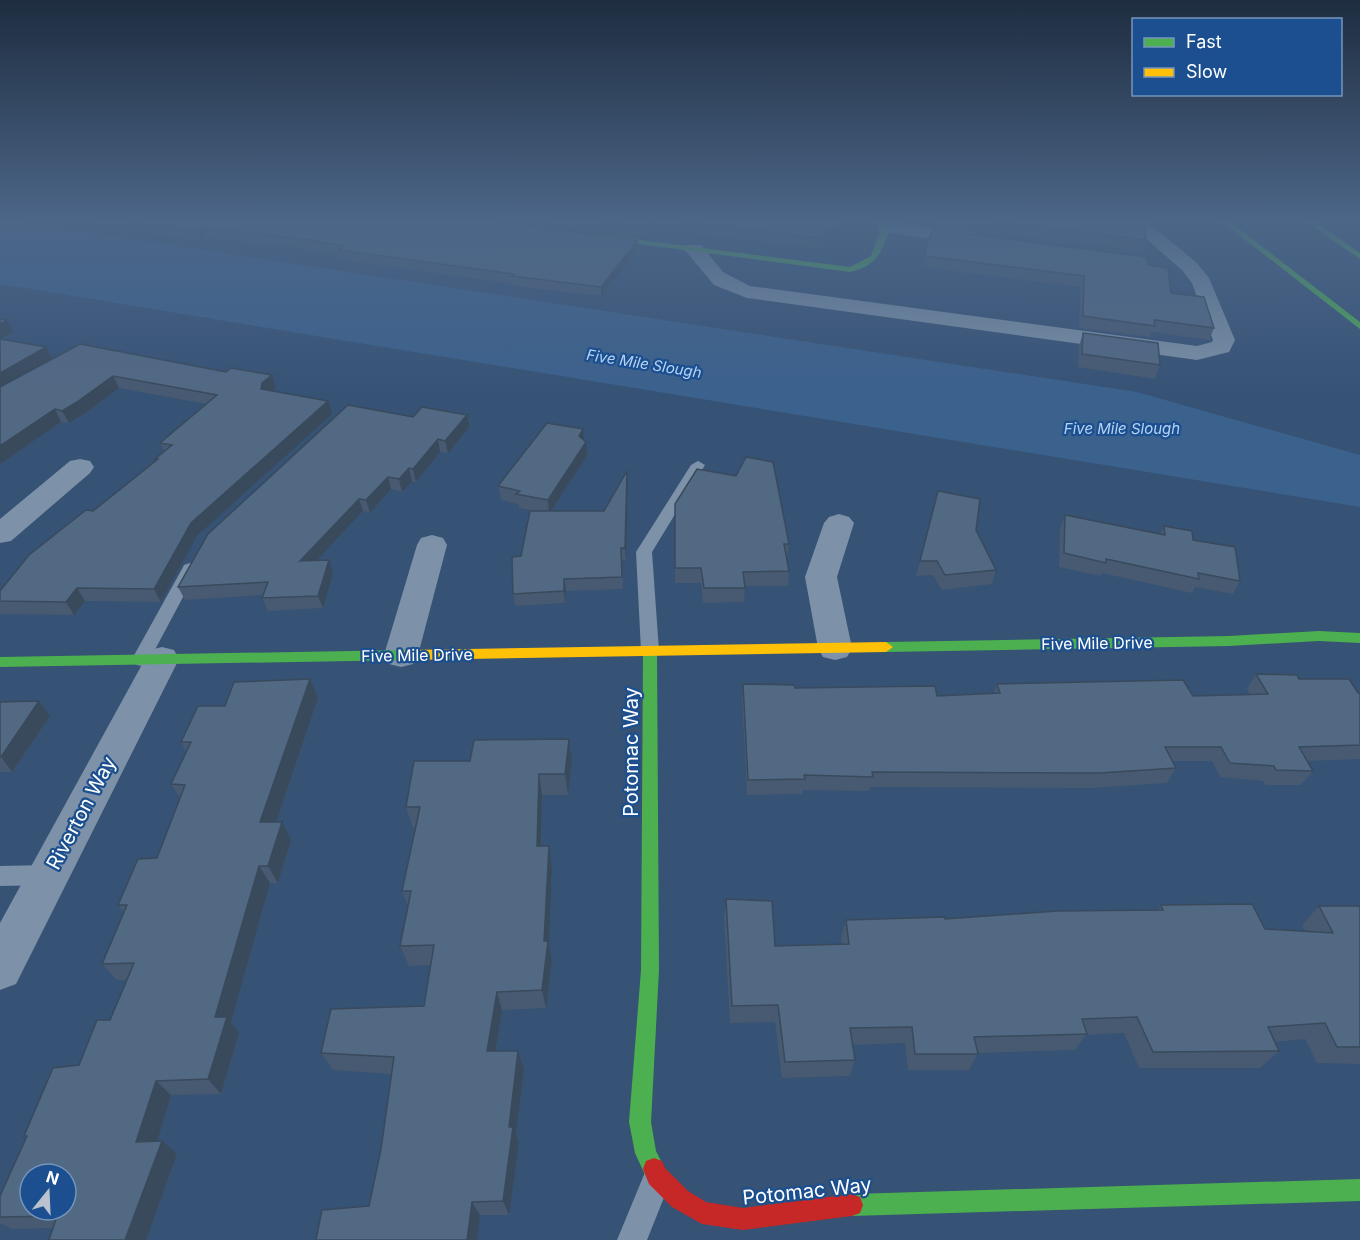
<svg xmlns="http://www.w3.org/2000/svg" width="1360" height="1240" viewBox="0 0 1360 1240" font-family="Inter,sans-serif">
<rect width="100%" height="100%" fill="#365274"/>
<polygon fill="#3b618d" points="0,221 13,221 1137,392 1360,455 1360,507 0,284"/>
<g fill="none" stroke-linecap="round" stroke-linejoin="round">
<g fill="#7d92a8" fill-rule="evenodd">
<polygon points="698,461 705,465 652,552 659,651 657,656 650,658 643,656 641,651 636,552 691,465"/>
<polygon points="190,563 196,565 198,569 150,659 148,664 141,666 134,664 132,659 182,569 184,565"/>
<polygon points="49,865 57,868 61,875 57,882 49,885 0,886 0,866"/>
<polygon points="656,1165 666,1170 671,1180 647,1240 617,1240 646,1170"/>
</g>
<g fill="#7d92a8" fill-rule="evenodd">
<polygon points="885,221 975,233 982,235 984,239 982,243 975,245 878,231 876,227 878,223"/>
<polygon points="1126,221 1146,221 1196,262 1209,278 1235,340 1229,352 1197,360 747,298 714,285 684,249 687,245 701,245 723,272 750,286 1197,346 1212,342 1213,340 1192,283 1182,270"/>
<polygon points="80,459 90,461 94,467 90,473 11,541 0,543 0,519 70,461"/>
<polygon points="839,514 849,517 854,523 837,577 852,648 847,657 835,660 823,657 818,648 805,577 824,523 829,517"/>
<polygon points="432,535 443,538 447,545 418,655 413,664 401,667 389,664 384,655 417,545 421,538"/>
<polygon points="162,647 174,650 179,659 16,984 0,990 0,923 150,650"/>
</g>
<g fill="#4caf50" fill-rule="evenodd">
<path d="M 884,221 L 892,221 C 882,249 882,264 850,272 L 594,238 L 590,236 L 594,234 L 850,267 L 871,256 Z"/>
<polygon points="1221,221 1229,221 1360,322 1360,329"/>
<polygon points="1305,221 1314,221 1360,253 1360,259"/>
<polygon points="1319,631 1360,633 1360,643 1319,641 1229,646 886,652 879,647 886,642 1229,636"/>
<polygon points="650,646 655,647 657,651 659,970 651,1122 656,1151 665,1169 662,1177 654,1180 646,1177 635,1153 629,1122 641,970 643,651 645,647"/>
<polygon points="409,650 414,651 416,655 414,659 409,660 0,667 0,657"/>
<polygon points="1360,1179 1360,1201 852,1216 844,1213 841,1205 844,1197 852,1194"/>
</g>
<polygon fill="#ffc107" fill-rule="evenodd" points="886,642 893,647 886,652 409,660 404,659 402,655 404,651 409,650"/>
<polygon fill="#c62828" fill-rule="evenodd" points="654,1158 662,1161 665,1168 688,1191 706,1202 743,1208 852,1194 860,1197 863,1205 860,1213 852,1216 743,1230 702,1224 672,1207 649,1184 643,1169 646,1161"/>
</g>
<g fill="#475a72">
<polygon points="82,221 489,221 638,250 601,296 514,286 513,284 342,260 340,254 319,251 319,250 206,237 200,240 187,239 130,230 129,228"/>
<polygon points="531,221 845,221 837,238 828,236 826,240 819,239 817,248 656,228 649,236"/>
<polygon points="936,221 1139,221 1146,240 1142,251 935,225"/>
<polygon points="924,256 1148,265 1171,293 1214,328 1209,340 1152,332 1150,337 1079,328 1080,287 922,267"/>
<polygon points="0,319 13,332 1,339 46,347 52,359 272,375 276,387 271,391 332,414 197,536 161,602 85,601 74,615 1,614 0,612 0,591 93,511 156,461 155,459 164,451 160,443 206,404 119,388 84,414 69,423 61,422 0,464"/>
<polygon points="1083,333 1160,365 1155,379 1078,367 1079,346"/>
<polygon points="469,427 448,453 440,452 416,482 412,481 402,492 391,489 370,513 363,511 317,560 333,573 323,608 268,611 262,598 263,595 185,600 178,587 208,534"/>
<polygon points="584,440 586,442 587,456 551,511 604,511 627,471 628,482 626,560 622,560 623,589 566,591 565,603 515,606 513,594 521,556 534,511 519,508 518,504 501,500 498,486"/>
<polygon points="938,491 976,530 996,570 992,584 942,590 933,575 916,576"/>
<polygon points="675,504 789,544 787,558 789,571 788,586 745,586 744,602 703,603 701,583 675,583"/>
<polygon points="1065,515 1160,534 1164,526 1193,540 1240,581 1233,594 1195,587 1192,593 1102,573 1100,576 1059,567 1060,529"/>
<polygon points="1256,674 1299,679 1360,693 1360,759 1307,761 1313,771 1301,785 1266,785 1263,781 1220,777 1212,761 1172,761 1176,768 1167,783 1092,788 870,787 869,791 803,790 803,794 747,795 742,699 743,684 937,696 994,693 997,684 1193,696 1250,695 1247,689"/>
<polygon points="310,679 318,698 276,822 291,840 278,883 270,883 231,1022 239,1033 221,1094 171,1095 157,1141 177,1154 146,1240 49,1240 53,1228 12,1229 0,1223 0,1196 26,1137 24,1136 79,1065 110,1020 127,980 117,980 102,964 124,912 118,905 157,858 180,798 171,784 186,752 181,742 225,706"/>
<polygon points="0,702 50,716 12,772 0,772"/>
<polygon points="569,739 572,760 568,795 542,795 542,846 549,846 552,867 549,945 552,960 546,1008 502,1010 496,1051 518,1051 524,1069 516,1134 519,1143 509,1215 480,1215 369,1206 381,1149 391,1074 333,1070 321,1053 424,1006 431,965 409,966 400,946 408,906 402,891 416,828 413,828 406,807 470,761"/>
<polygon points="726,899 775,946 842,944 841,938 846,920 945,919 1158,910 1161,905 1265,929 1305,931 1302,925 1319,906 1360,906 1360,1064 1317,1063 1305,1039 1274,1042 1279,1051 1260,1068 1139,1068 1124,1033 1086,1035 1075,1050 978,1053 969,1070 908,1070 905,1043 853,1045 855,1060 850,1076 782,1078 775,1022 730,1023 724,918"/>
</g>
<g fill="#394a5c">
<polygon points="654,221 656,221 656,228 649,236 649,227"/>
<polygon points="842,221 845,221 837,238 838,228"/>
<polygon points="203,227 206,237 200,240 197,231"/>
<polygon points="829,227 828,236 826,240 827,231"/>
<polygon points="637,241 638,250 601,296 601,287"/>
<polygon points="7,320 13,332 0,339 0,324"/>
<polygon points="46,347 52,359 0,388 0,373"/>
<polygon points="272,375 276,387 266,395 261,389 262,383"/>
<polygon points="113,376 119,388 84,414 69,423 62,411"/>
<polygon points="328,401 332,414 197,536 161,602 154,589 191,523"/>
<polygon points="55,409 61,422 0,464 0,446"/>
<polygon points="467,415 469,427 448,453 445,441"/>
<polygon points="583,429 584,443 579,436"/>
<polygon points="438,439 440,452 416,482 413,469"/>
<polygon points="586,442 587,456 549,514 548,500"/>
<polygon points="409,468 412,481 402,492 399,479"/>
<polygon points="627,471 628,482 626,560 625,548"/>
<polygon points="388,477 391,489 370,513 366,500"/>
<polygon points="359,499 363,511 304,574 300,561"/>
<polygon points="329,560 333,573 323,608 318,596"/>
<polygon points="564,579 566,591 565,603 564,591"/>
<polygon points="77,588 85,601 74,615 66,602"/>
<polygon points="310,679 318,698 270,840 260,822"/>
<polygon points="39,701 50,716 12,772 1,757"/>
<polygon points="569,739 572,760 568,795 565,774"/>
<polygon points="539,774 542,795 541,866 537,846"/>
<polygon points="282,822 291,840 278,883 268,866"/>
<polygon points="549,846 552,867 549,945 552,960 546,1008 542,990"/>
<polygon points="259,866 270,883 231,1022 239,1033 221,1094 208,1079 215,1017"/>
<polygon points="497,992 502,1010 493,1068 487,1051"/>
<polygon points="518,1051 524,1069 516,1134 519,1143 509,1215 503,1201 509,1127"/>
<polygon points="156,1081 171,1095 153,1155 136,1142"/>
<polygon points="162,1141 177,1154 146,1240 125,1240"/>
<polygon points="472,1202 480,1215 477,1240 467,1240"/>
</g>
<g fill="#526984" stroke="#394a5c" stroke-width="1.5" fill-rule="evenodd">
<polygon points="126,221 489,221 637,241 601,287 512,276 514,274 339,250 345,245 316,242 318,241 203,227 197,231"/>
<polygon points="601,221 654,221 649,227"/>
<polygon points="675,221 842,221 838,228 829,227 827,231 820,230 818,238"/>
<polygon points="990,221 1139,221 1144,225 1146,240"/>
<polygon points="932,229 1147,257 1148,265 1168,268 1171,293 1204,297 1214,328 1154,320 1155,326 1083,316 1084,276 924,256"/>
<polygon points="0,319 7,320 0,324"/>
<polygon points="1083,333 1158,343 1160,365 1082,354"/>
<polygon points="0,339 46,347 0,373"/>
<polygon points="80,344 226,372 231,368 272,375 262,383 261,389 328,401 191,523 154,589 77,588 66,602 0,601 0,591 29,555 86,510 93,511 158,459 155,459 172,445 160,443 217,395 113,376 77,402 62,411 55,409 0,446 0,387"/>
<polygon points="348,405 413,417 422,407 467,415 445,441 438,439 413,469 409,468 399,479 388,477 366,500 359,499 300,561 329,560 318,596 262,598 268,582 178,587 208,534"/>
<polygon points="547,423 583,429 579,436 586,442 548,500 516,494 520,491 498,486"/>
<polygon points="746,457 773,462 789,544 784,544 789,571 743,572 745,588 704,588 701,568 675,568 675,504 697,469 736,476"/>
<polygon points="627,471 625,548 621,548 622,577 564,579 564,591 513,594 512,557 521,556 530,511 604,511"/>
<polygon points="938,491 980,499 976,530 996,570 945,575 937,561 920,561"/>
<polygon points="1065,515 1165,535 1164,526 1192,531 1193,540 1235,547 1240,581 1198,573 1199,579 1106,559 1106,563 1064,553"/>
<polygon points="1256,674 1297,675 1299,679 1349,679 1358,693 1360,693 1360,745 1299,747 1313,771 1276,770 1274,766 1230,763 1221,747 1165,747 1176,768 1099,773 872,772 873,777 804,775 805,779 748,780 743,684 794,685 795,688 935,686 937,696 1000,693 997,684 1183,680 1193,696 1268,694"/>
<path d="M 310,679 L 260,822 L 282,822 L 268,866 L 259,866 L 215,1017 L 227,1017 L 208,1079 L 156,1081 L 136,1142 L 162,1141 L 125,1240 L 49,1240 L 57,1216 L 0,1217 L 0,1196 L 27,1136 L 24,1136 L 53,1068 L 79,1065 L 97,1020 L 110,1020 L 134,963 L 102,964 L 127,905 L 118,905 L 138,859 L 157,858 L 185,785 L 171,784 L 191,742 L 181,742 L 198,706 L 225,706 L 234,682 ZM 30,1174 L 66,1174 L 66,1210 L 30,1210 Z"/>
<polygon points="39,701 1,757 0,757 0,702"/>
<polygon points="569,739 565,774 539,774 537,846 549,846 544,941 548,941 542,990 497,992 487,1051 518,1051 509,1127 513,1127 503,1201 472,1202 467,1240 316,1240 322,1210 369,1206 381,1149 394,1057 321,1053 331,1009 424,1006 434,945 400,946 411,891 402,891 420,807 406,807 414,761 470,761 474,740"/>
<polygon points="726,899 772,901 775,946 849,944 846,920 945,917 945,919 1057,911 1163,910 1161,905 1252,904 1265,929 1333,933 1319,906 1360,906 1360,1047 1337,1047 1325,1023 1268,1027 1279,1051 1153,1052 1137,1017 1082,1019 1087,1034 974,1037 978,1054 915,1054 912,1027 850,1028 855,1060 785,1062 778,1005 732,1006"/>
</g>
<linearGradient id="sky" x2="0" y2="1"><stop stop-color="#1e2d40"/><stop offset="0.56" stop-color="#4c6688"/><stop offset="1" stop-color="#4c6688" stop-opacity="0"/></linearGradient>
<rect width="1360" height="394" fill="url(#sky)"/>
<g text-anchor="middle" stroke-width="4.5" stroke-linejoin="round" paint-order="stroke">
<g font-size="15" font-style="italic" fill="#b5d3f5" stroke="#1b4f8f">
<text transform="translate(644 364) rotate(9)" y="5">Five Mile Slough</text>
<text x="1122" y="434">Five Mile Slough</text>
</g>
<g font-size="16" fill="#fff" stroke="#1b4f8f">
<text transform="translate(1097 643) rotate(-1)" y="6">Five Mile Drive</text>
<text transform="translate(417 655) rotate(-1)" y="6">Five Mile Drive</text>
</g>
<g font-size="20" fill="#fff" stroke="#1b4f8f">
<text transform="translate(631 752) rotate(-90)" y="7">Potomac Way</text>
<text transform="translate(81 813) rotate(-62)" y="7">Riverton Way</text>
<text transform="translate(807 1191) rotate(-6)" y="7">Potomac Way</text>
</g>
</g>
<rect x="1132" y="18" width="210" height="78" fill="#1b4f8f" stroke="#7695bc" stroke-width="1.5"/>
<rect x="1144" y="38" width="30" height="9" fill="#4caf50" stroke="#7695bc" stroke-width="1.5"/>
<text x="1186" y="48" font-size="18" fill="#ffffff">Fast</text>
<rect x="1144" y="68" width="30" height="9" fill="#ffc107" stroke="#7695bc" stroke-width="1.5"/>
<text x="1186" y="78" font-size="18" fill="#ffffff">Slow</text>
<g transform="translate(48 1192) rotate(18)"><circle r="28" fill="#1b4f8f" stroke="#7695bc" stroke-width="1.5"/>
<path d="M0-4.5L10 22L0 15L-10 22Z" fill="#b9c2ce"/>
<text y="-9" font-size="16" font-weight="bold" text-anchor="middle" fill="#ffffff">N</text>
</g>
</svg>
